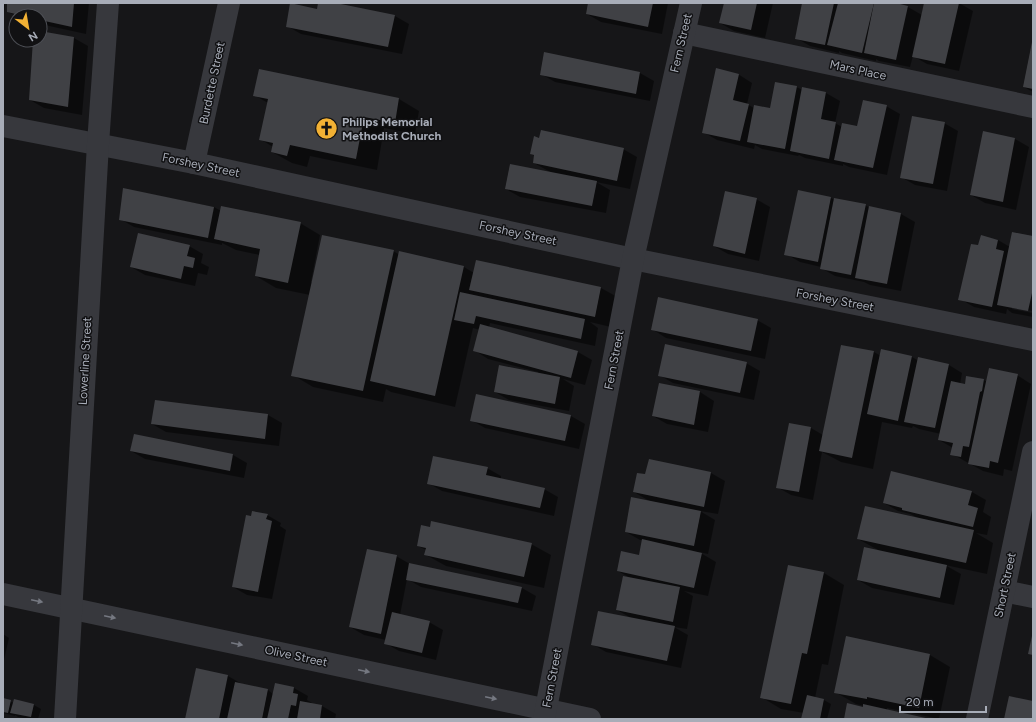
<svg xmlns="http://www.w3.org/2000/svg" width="1036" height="722" viewBox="0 0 1036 722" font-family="Figtree,sans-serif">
<rect width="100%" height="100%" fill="#161618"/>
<g fill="#0007">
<polygon points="8,3 89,3 86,34 40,24 40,16 16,16 8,12"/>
<polygon points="319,3 331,3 395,16 409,24 402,54 301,34 287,26 318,10"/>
<polygon points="589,3 668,3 662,34 601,22 587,14"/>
<polygon points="725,3 773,3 765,38 734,31 720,23"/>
<polygon points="803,3 892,3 908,7 922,15 925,3 959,3 973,11 959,71 927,64 913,56 910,67 879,61 876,59 876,61 842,53 839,51 839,53 810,46 796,38"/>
<polygon points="3,4 5,5 3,22"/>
<polygon points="40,32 74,38 88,46 82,115 44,108 30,100 34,40 40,40"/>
<polygon points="1033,44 1033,92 1024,87"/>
<polygon points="545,54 640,73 654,81 650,101 555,82 541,74"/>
<polygon points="738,74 752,83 747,104 754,108 771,109 796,87 803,90 803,89 826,93 840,101 835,123 842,127 858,128 886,106 900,114 887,175 849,167 843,164 843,166 805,158 799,155 798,156 762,149 755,145 754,149 717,140 703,132"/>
<polygon points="254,95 399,99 419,111 415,134 384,128 377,170 310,156 307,167 292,163 272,152 273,147 260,139 268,103"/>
<polygon points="944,123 958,131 947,191 915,185 901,177"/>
<polygon points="984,132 1015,139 1029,147 1016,210 985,203 971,195"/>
<polygon points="623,149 637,157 630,189 596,182 610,190 606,213 520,197 506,189 552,173 534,163 535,156 531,154"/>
<polygon points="124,189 214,207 221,211 300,223 320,235 311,282 313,283 393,251 400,255 400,253 464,267 474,273 477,261 601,288 621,299 615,328 590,322 598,328 595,346 490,323 489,328 578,352 592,360 585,385 563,379 574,386 569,411 509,400 495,392 538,374 538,372 488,359 474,350 480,330 473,328 455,407 391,392 386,389 383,402 313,387 293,375 310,295 276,288 256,276 260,255 236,250 222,243 222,245 134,227 120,219"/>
<polygon points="831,198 835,200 865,205 870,208 901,214 915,222 901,291 870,285 864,282 835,276 821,268 821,267 800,262 786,254"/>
<polygon points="756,199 770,207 759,261 728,254 714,246"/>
<polygon points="981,237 998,240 1010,247 1033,237 1033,311 1012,307 1012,309 1033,313 1033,317 1012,313 1007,309 1006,314 974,307 960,299 979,246"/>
<polygon points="189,246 203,254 201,263 209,267 207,275 198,273 195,286 145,275 131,267"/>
<polygon points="757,320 771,328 765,359 666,338 652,329"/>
<polygon points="842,346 874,352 881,356 882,350 912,357 919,361 949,365 962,373 960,384 965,385 967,377 984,380 987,382 1017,375 1031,384 1012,471 1004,469 1003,476 983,471 952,454 953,448 939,440 941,434 919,429 913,426 912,428 882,422 873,469 841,462 822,452 813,500 791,495 777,487 789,424 811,428 823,435"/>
<polygon points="746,363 760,371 754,400 673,383 659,375"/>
<polygon points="659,385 700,392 714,401 708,432 667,424 653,416"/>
<polygon points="268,415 282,423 279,446 166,432 152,424"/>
<polygon points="571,416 585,424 579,449 485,428 471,420"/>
<polygon points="135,435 233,455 247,463 244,478 145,459 131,451"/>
<polygon points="649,460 711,473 725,481 718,514 700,511 715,520 708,554 699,552 716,562 708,596 684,591 693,596 687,629 674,627 688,635 681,668 606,652 592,644 631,618 617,610 630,578 618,571 640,556 643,540 640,540 626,532 651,502 634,492 646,476"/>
<polygon points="487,468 501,476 501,479 544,489 558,497 554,516 442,491 428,483"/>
<polygon points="972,492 986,500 983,512 991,517 987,535 976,533 993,543 987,574 945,565 961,574 954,605 872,588 858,580 880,551 858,539 918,518 910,514 898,511 884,503"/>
<polygon points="267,515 281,523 280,526 286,530 272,599 247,595 233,587 251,517"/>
<polygon points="431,528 531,544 551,555 544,588 446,566 426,555 426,550 418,546"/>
<polygon points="396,556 410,564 522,588 536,596 532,611 421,587 407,579 400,615 429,622 443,630 436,660 399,651 385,643 386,640 364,635 350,627"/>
<polygon points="824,573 844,585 828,665 822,664 815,698 824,700 831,704 827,719 802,719 804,713 781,709 761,697"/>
<polygon points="3,634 9,638 3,664"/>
<polygon points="847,637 930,655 950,667 939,719 887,708 887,710 928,719 845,719 864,708 864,706 856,704 835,692"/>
<polygon points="196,669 228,676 242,684 268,690 273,694 294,688 308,696 307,700 312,703 312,704 322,706 336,714 335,719 186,719"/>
<polygon points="3,699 14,703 14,700 34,705 41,709 38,719 30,719 18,717 15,715 15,716 3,713"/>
</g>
<g fill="#404145">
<polygon points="7,3 74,3 72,27 40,20 40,16 24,16 7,12"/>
<polygon points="290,3 317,9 318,3 336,3 395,15 388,47 286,27"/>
<polygon points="588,3 653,3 648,27 586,14"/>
<polygon points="724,3 757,3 751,30 719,23"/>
<polygon points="802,3 834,3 825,45 795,39"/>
<polygon points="838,3 874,3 862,53 827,45"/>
<polygon points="874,3 896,3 908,6 896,60 864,53"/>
<polygon points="924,3 959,3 945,64 912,57"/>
<polygon points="40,31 74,37 68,107 29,100 33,40 40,40"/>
<polygon points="1032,42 1033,42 1033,89 1023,87"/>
<polygon points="544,52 640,72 636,94 540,75"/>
<polygon points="716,68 739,74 733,100 749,104 740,141 702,133"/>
<polygon points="259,69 399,98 395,123 364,117 356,159 290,145 287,156 271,152 273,143 259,140 268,99 253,96"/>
<polygon points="775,82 797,86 785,149 747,142 754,105 770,108"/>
<polygon points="802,87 826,92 821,119 836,122 829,159 790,151"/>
<polygon points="863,100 887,105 873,168 834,160 842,123 857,126"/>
<polygon points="912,116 945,122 933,184 900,178"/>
<polygon points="541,130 624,148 617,181 533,163 534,155 530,154 534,136 539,138"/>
<polygon points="983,131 1015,138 1003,202 970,195"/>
<polygon points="510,164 597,181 592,206 505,189"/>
<polygon points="123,188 214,207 208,238 119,220"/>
<polygon points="798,190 831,197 818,262 784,255"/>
<polygon points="725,191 757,198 745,254 713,246"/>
<polygon points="834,198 866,204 851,275 820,269"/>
<polygon points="221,206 301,222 288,283 255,276 260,249 214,239"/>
<polygon points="869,206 901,213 887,284 855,278"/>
<polygon points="1012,232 1033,236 1033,293 1032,293 1028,311 997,305"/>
<polygon points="138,233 190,245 187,256 195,258 193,268 184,266 181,279 130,267"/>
<polygon points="322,235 394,250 363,391 291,376"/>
<polygon points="981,235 998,240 996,249 1004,251 992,307 958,300 971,244 978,245"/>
<polygon points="399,251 464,266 435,396 370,381"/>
<polygon points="476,260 601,287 595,317 469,290"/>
<polygon points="460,292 585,319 581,339 476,316 474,324 454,320"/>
<polygon points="658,297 758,319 751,351 651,330"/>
<polygon points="480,324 578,351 571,378 473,351"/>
<polygon points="665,344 747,362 740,393 658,376"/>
<polygon points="841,345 874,351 852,458 819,451"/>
<polygon points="881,349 912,356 898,421 867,414"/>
<polygon points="918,357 949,364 935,428 904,422"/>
<polygon points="499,365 560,377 555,404 494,392"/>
<polygon points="989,368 1018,374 998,463 990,461 989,468 968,464"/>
<polygon points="966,376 984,379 982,391 980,392 969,447 963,446 961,457 950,455 953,443 938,440 951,381 965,384"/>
<polygon points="659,383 700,391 694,425 652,416"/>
<polygon points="476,394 571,415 565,441 470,421"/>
<polygon points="155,400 268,414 265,439 151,424"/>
<polygon points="789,423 811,427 799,492 776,488"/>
<polygon points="134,434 233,454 230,471 130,451"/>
<polygon points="433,456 488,467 486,475 545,488 540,508 427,484"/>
<polygon points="649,459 711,472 704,507 633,492 637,473 645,474"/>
<polygon points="891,471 972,491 968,505 978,508 973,527 902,510 902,508 883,503"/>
<polygon points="631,497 701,511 694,546 625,532"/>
<polygon points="865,506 974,530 966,563 857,539"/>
<polygon points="252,511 268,514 266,519 272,521 258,592 232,587 246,515 251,516"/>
<polygon points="431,521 532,543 524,577 424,555 426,548 417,546 421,525 430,527"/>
<polygon points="642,539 702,553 694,588 617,571 621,551 639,555"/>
<polygon points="864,547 947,565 940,598 857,580"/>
<polygon points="367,549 397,555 381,634 349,627"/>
<polygon points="409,563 522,587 518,603 406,580"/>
<polygon points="788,565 824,572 807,654 802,653 791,704 760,698"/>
<polygon points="623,576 680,587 673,622 616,610"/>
<polygon points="598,611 675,626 667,661 591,645"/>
<polygon points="392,612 430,621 422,653 384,644"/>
<polygon points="846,636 930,654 919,708 867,697 867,699 834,693"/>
<polygon points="1032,636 1033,636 1033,655 1028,654"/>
<polygon points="196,668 228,675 219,719 185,719"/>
<polygon points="235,682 268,689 262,719 227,719"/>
<polygon points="275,683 294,687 293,693 298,694 296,706 291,705 288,719 267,719"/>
<polygon points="807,695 824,699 820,719 801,719"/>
<polygon points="1009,696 1033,701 1033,719 1004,719"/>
<polygon points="3,698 11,700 8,713 3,712"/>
<polygon points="14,699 34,704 31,717 10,713"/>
<polygon points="300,701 322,705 320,719 297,719"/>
<polygon points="847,703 863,707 863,704 930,719 844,719"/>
</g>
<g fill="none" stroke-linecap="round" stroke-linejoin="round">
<g stroke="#37383d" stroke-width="22">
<polyline points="684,33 1033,107"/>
<polyline points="3,126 194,163 633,259 1033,340"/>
<polyline points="194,163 229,3"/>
<polyline points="1004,591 1033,597"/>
<polyline points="3,594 590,719"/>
<polyline points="65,719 98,144 108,3"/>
<polyline points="544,719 633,259 691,3"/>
<polyline points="977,719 1033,452"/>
</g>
</g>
<defs><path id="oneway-solid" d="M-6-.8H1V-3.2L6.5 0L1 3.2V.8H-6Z"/></defs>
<g fill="#757881">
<use href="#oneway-solid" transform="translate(37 601) rotate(12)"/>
<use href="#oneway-solid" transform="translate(110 617) rotate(12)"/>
<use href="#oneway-solid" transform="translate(237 644) rotate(12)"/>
<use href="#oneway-solid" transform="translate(364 671) rotate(12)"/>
<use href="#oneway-solid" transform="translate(491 698) rotate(12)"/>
</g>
<defs>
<symbol id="church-disc" viewBox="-11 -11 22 22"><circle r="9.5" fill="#f2b134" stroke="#111113"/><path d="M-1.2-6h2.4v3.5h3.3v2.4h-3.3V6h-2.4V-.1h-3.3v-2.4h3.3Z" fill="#111"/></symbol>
</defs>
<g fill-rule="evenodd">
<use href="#church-disc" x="314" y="116" width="25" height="25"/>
</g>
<g text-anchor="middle" stroke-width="3" stroke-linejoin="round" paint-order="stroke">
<g font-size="12" fill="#a8adb8" stroke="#111113">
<text transform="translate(681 43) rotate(-77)" y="4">Fern Street</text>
<text transform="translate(858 70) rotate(12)" y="4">Mars Place</text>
<text transform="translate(212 83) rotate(-78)" y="4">Burdette Street</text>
<text transform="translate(201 165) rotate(12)" y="4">Forshey Street</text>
<text transform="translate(518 233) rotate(12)" y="4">Forshey Street</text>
<text transform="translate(835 300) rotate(11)" y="4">Forshey Street</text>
<text transform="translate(614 360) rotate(-79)" y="4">Fern Street</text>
<text transform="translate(85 361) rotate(-87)" y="4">Lowerline Street</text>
<text transform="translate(1005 585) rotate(-78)" y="4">Short Street</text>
<text transform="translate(296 656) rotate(12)" y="4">Olive Street</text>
<text transform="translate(552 678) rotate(-79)" y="4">Fern Street</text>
</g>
<g font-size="12" font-weight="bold" fill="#a8adb8" stroke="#111113" text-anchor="start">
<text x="342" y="126">Philips Memorial<tspan x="342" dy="14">Methodist Church</tspan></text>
</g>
</g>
<rect width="1036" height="722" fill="none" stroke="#a8adb8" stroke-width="8"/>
<g transform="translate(28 28) rotate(149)"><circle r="19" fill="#111113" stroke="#4d4f55"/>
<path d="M0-3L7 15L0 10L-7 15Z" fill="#f2b134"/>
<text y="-6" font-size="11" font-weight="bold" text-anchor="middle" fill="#a8adb8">N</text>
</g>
<path d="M900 706v6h86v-6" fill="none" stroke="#a8adb8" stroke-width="2"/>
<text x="906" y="706" font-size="12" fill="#a8adb8" stroke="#111113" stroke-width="3" paint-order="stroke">20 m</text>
</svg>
